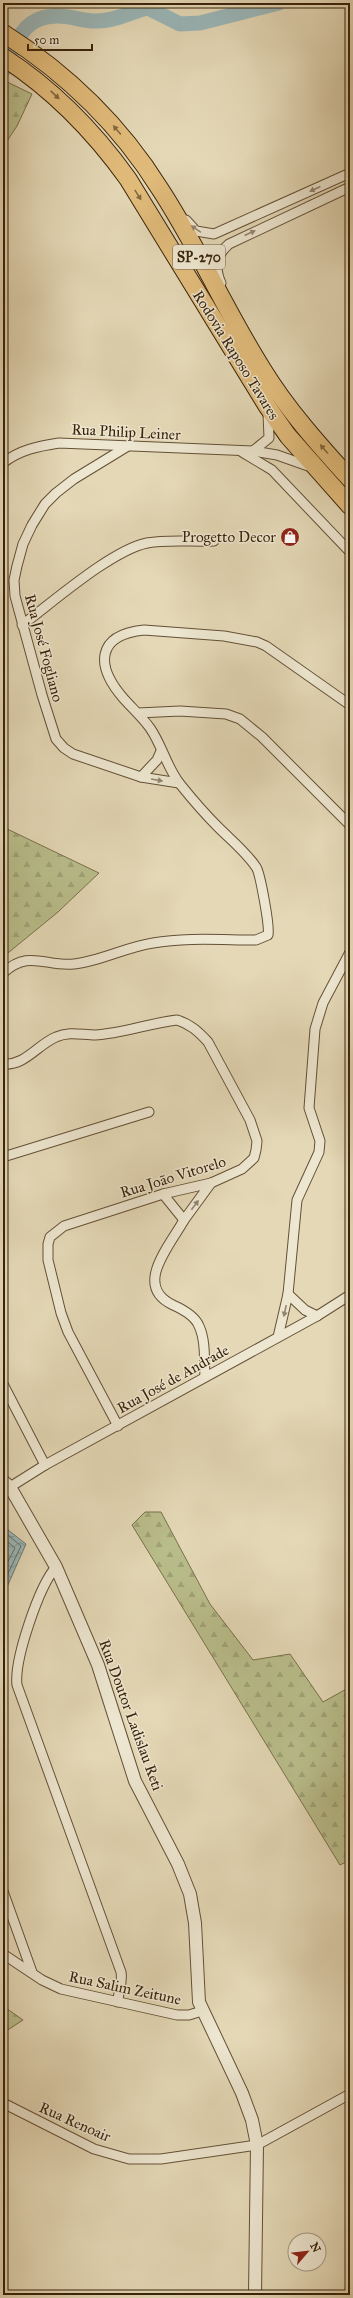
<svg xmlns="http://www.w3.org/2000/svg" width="353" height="2298" viewBox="0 0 353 2298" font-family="'IM FELL Great Primer',serif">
<defs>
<pattern id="forest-firs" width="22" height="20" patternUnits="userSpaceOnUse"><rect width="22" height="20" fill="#b9be8b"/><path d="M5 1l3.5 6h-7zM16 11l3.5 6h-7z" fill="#a0a377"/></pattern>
<pattern id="water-waves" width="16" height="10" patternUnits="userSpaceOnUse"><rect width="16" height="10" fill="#9ab7b9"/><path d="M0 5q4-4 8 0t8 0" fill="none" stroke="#7f9495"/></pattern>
</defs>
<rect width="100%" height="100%" fill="#e4d8b6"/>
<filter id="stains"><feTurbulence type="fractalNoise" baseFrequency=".005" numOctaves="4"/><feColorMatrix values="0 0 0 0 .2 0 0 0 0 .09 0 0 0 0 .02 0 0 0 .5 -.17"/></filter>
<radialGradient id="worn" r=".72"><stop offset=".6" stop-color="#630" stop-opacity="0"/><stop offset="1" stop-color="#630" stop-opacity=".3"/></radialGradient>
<g fill="url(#forest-firs)" stroke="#79704b">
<polygon points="3,80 32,94 17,126 3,147"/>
<polygon points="3,827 99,873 58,912 3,957"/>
<polygon points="145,1512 161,1512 210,1604 253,1660 290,1654 323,1702 350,1687 350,1860 340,1865 132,1525"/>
<polygon points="3,2006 23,2020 3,2033"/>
</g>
<polygon fill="url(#water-waves)" stroke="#737c73" points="3,1526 26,1544 3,1596"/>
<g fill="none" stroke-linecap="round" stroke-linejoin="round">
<g stroke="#6a6d62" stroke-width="1">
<polyline points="3,1531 21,1546 3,1584"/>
<polyline points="3,1538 15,1548 3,1571"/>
</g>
<path stroke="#9ab7b9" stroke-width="15" d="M 3,71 C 16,44 22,15 58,16 C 71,16 83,21 95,21 C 113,22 130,12 148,8 L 180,24 L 200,23 L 279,3"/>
<defs>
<g id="minor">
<polyline points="186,220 196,231 214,234 350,173"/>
<path d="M 221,283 C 214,268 217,254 229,244 L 350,187"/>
<polyline points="128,446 74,479 56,493 45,504 32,525 23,544 17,566 14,580 15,596 42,695 56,739 64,748 73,754 141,777"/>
<polyline points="253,451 269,438 268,413"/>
<polyline points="242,452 272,470 350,552"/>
<path d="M 3,463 C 19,450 39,446 59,443 L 253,451 L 277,455 L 311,467"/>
<path d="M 22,625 C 53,602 112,550 147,543 C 168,539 193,542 214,541"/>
<polyline points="138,713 180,711 226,714 240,719 262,737 350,825"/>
<polyline points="161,751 157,760 141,777 179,783"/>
<path d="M 3,973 C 29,949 45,967 74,964 C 101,961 126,947 153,943 C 186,937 223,940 256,940 L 268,935 C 270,927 260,872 256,867 C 246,852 231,840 218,827 C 205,814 192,799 180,784 C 167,768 162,745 150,728 C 142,717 133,709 124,699 C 95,666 96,635 144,630 L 224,636 L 257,642 L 266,646 L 350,705"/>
<path d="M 3,1064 C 25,1066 37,1045 56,1037 C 69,1031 82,1035 95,1035 C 121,1034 150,1023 177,1020 C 190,1024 198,1031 208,1042 L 250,1120 L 257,1141 L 256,1150 L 254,1158 L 242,1169 L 211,1183 L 163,1194 L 64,1226 L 50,1237 L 48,1244 L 48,1260 L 61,1313 L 68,1332 L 118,1426"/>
<polyline points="3,1157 149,1112"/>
<polyline points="163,1194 184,1220 211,1183"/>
<path d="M 184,1220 C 169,1247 133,1286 173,1305 C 182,1309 195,1316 199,1326 C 206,1341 204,1361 205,1377"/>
<polyline points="288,1294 297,1200 319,1152 320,1141 309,1108 315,1029 323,1003 350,952"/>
<polyline points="278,1337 288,1294 305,1310 317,1316"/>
<polyline points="3,1384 45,1465"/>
<polyline points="10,1487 45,1465 317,1316 350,1295"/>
<path d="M 56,1567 C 39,1586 14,1660 17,1685 L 121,1972 C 123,1983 118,1991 118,2002"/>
<polyline points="3,1891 32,1972"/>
<polyline points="3,1954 42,1980 61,1989 177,2015 189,2015 202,2011"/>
<polyline points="3,2103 94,2149 129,2159 161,2159 257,2145 350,2094"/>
</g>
<polyline id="tertiary" points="3,1481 10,1487 56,1567 98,1665 135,1781 178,1864 190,1894 195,1923 199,2002 242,2093 252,2120 257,2145 255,2295"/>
<g id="motorway">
<path d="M 3,33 C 66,73 120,125 160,189 C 198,247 226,312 263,370 C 287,409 319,445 350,479"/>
<path d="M 3,57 C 54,90 93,130 128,179 L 267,406 L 288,436 L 350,506"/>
</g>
</defs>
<use href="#minor" stroke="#645036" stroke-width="11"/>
<use href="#tertiary" stroke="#645036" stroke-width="14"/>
<use href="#motorway" stroke="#39230b" stroke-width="19"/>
<use href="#minor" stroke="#ede6d0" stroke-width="9"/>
<use href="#tertiary" stroke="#ede6d0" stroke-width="12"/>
<use href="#motorway" stroke="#e2bc7b" stroke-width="17"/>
</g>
<defs><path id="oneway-solid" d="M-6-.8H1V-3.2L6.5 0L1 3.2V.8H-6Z"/></defs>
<g fill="#85683d">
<use href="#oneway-solid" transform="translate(55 95) rotate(43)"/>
<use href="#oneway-solid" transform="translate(117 130) rotate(-130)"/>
<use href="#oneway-solid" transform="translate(138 195) rotate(58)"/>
<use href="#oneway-solid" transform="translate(324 449) rotate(-131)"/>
</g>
<g fill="#93846e">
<use href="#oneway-solid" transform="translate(315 189) rotate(155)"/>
<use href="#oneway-solid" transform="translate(196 229) rotate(-146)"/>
<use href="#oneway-solid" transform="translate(250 233) rotate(-25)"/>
<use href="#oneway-solid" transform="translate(157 780) rotate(10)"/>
<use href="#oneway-solid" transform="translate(195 1205) rotate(-53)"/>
<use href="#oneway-solid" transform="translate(285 1311) rotate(102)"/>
</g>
<defs>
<symbol id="shop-disc" viewBox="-11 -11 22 22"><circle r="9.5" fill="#8f2418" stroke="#ede6d0"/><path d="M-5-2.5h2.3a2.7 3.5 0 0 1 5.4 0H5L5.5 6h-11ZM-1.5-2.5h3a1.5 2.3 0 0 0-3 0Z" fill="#fff"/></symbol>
</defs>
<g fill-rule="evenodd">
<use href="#shop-disc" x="279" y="526" width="22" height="22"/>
</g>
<g text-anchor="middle" stroke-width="3" stroke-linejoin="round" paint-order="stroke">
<rect fill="#ede6d0" stroke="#6f5e46" stroke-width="1" x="173" y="245" width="52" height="24" rx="3"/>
<g font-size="14" font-weight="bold" fill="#39230b">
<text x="199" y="262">SP-270</text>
</g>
<g font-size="15" fill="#39230b" stroke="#ede6d0">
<text transform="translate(236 355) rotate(58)" y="5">Rodovia Raposo Tavares</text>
<text transform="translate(126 432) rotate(3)" y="5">Rua Philip Leiner</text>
<text transform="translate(44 648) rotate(75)" y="5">Rua José Fogliano</text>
<text transform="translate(173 1177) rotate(-17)" y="5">Rua João Vitorelo</text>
<text transform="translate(173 1379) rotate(-29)" y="5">Rua José de Andrade</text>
<text transform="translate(131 1715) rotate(70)" y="5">Rua Doutor Ladislau Reti</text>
<text transform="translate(125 1988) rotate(12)" y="5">Rua Salim Zeitune</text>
<text transform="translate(75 2122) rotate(24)" y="5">Rua Renoair</text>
</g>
<g font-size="15" fill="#39230b" stroke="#ede6d0" text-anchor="end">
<text x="276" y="542">Progetto Decor</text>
</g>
</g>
<rect width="353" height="2298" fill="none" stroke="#e4d8b6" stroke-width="16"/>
<rect x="4" y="4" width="345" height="2290" fill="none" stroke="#39230b" stroke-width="2"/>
<rect x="8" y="8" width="337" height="2282" fill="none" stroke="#39230b"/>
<g transform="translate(307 2252) rotate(62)"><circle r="19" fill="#ede6d0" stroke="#a59881"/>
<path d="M0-3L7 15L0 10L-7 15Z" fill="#8f2418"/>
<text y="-6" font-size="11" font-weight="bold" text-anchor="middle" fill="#39230b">N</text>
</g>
<path d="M28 44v6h64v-6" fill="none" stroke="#39230b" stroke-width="2"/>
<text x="34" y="44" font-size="12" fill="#39230b" stroke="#ede6d0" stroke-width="3" paint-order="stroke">50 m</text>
<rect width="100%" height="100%" filter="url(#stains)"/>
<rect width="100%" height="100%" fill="url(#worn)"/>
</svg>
